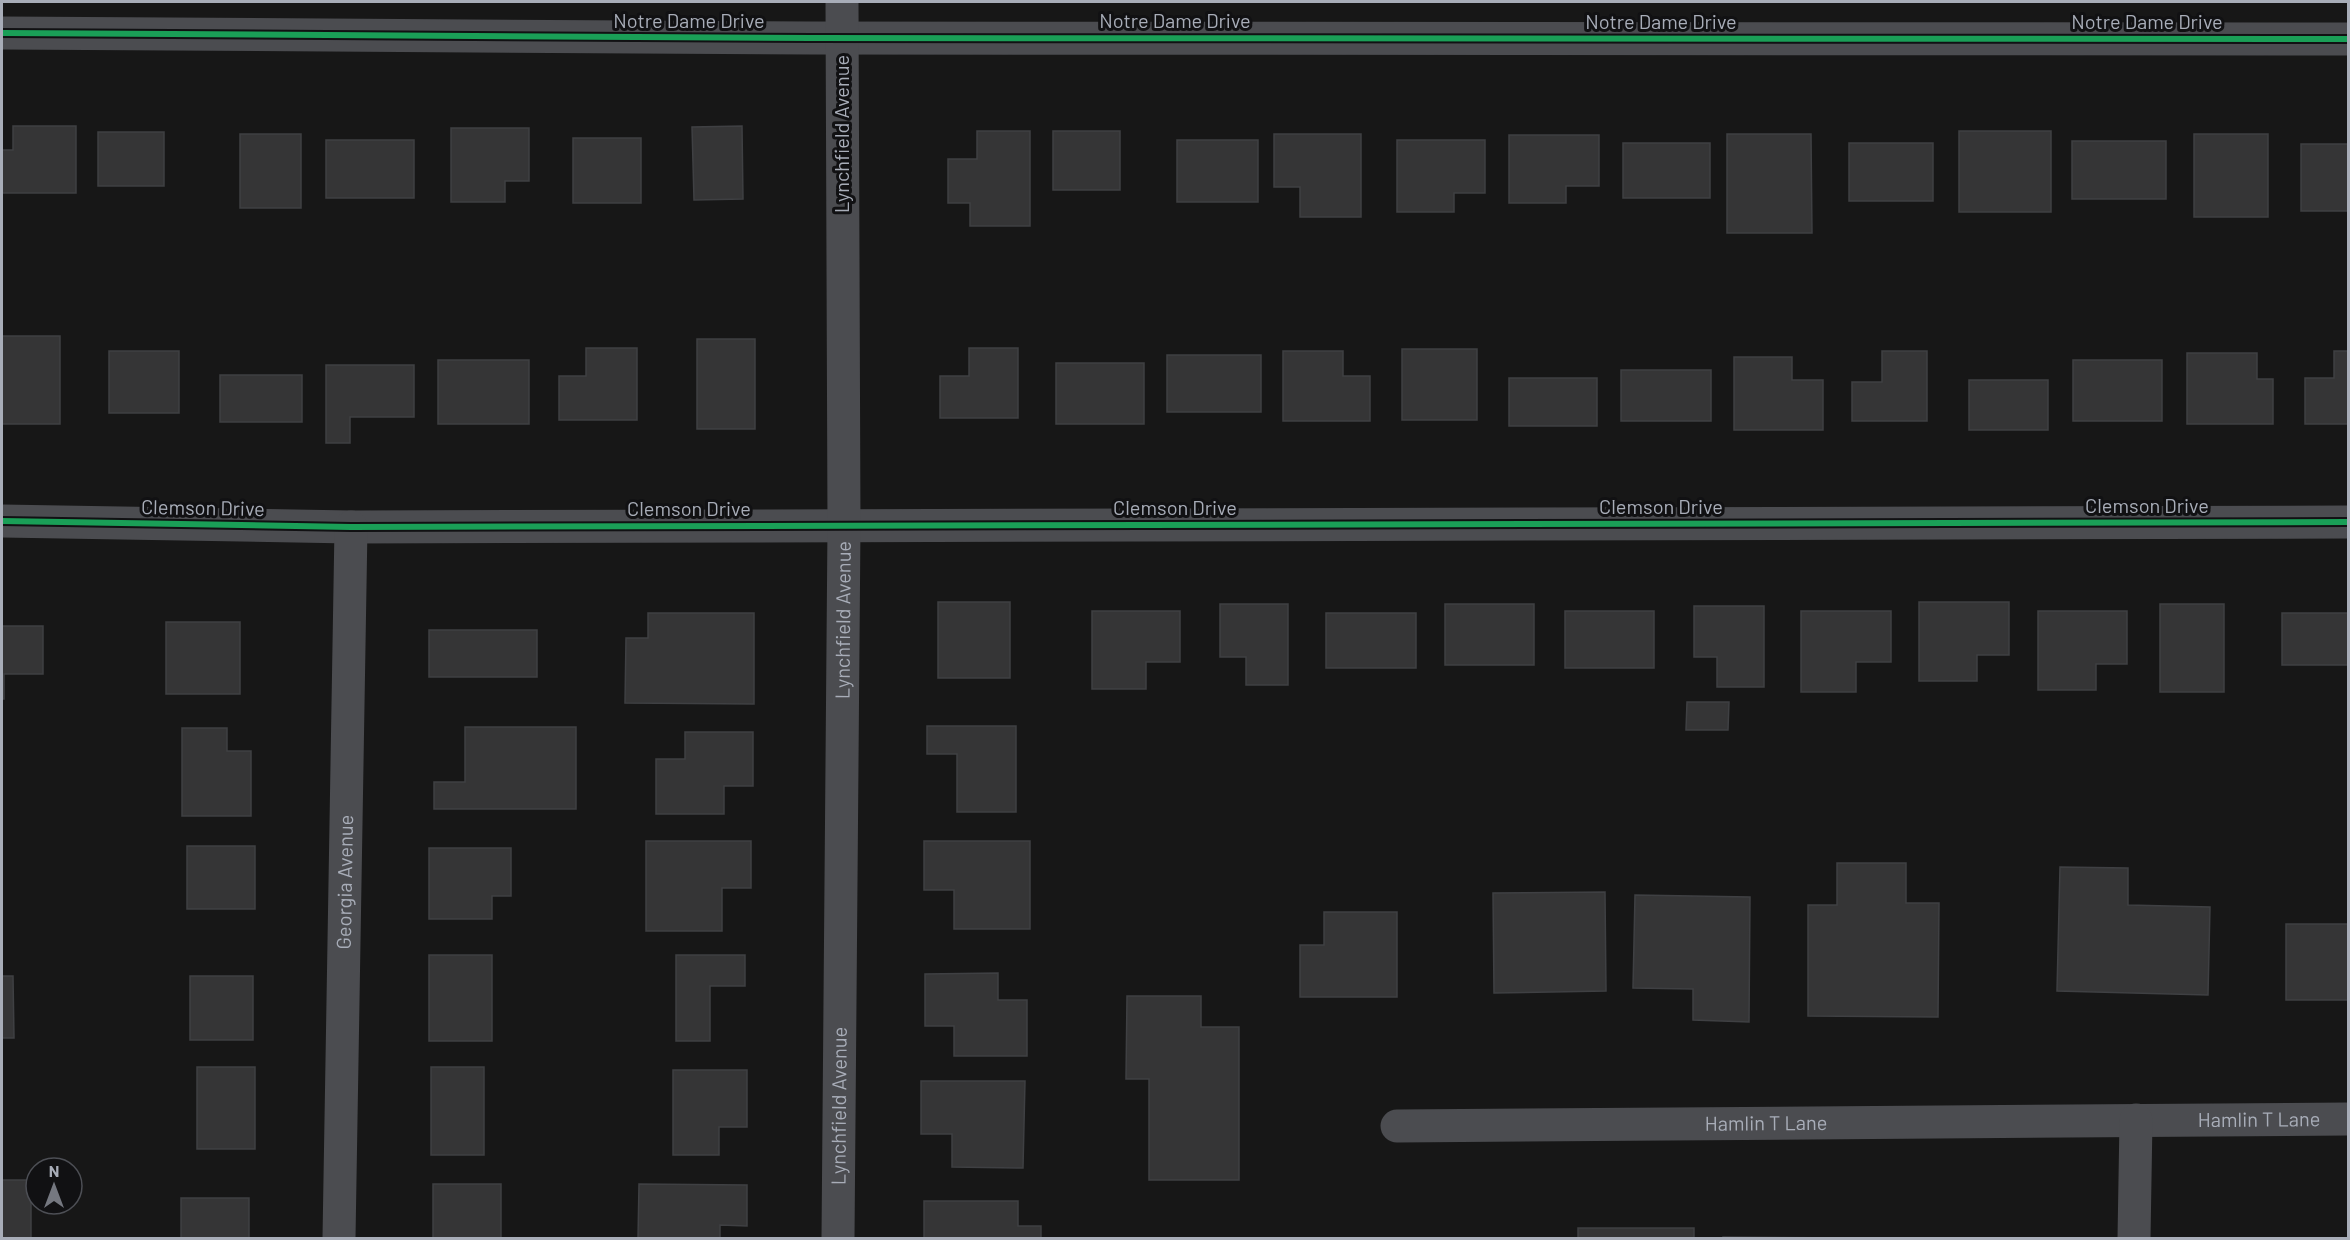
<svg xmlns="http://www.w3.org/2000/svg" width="2350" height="1240" viewBox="0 0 2350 1240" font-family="Barlow,sans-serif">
<rect width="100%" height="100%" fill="#171717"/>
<g fill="#353536" stroke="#3f4043" stroke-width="1.5">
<polygon points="13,126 76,126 76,193 2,193 2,150 13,150"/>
<polygon points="742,126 743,199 694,200 692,127"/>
<polygon points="451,128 529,128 529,181 505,181 505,202 451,202"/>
<polygon points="977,131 1030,131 1030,226 970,226 970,203 948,203 948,159 977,159"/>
<rect x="1053" y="131" width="67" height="59"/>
<rect x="1959" y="131" width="92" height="81"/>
<rect x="98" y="132" width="66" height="54"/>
<rect x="240" y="134" width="61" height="74"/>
<polygon points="1274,134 1361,134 1361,217 1300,217 1300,187 1274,187"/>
<polygon points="1727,134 1811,134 1812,233 1727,233"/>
<rect x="2194" y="134" width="74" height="83"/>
<polygon points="1509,135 1599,135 1599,186 1566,186 1566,203 1509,203"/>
<rect x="573" y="138" width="68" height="65"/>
<rect x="326" y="140" width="88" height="58"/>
<rect x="1177" y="140" width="81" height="62"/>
<polygon points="1397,140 1485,140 1485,193 1454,193 1454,212 1397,212"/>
<rect x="2072" y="141" width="94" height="58"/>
<rect x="1623" y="143" width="87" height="55"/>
<rect x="1849" y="143" width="84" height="58"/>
<rect x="2301" y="144" width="47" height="67"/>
<rect x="2" y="336" width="58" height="88"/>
<rect x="697" y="339" width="58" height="90"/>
<polygon points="586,348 637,348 637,420 559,420 559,376 586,376"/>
<polygon points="969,348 1018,348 1018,418 940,418 940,376 969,376"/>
<rect x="1402" y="349" width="75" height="71"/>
<rect x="109" y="351" width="70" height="62"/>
<polygon points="1283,351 1343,351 1343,376 1370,376 1370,421 1283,421"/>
<polygon points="1882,351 1927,351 1927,421 1852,421 1852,382 1882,382"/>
<polygon points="2334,351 2348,351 2348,424 2305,424 2305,378 2334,378"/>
<polygon points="2187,353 2257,353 2257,379 2273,379 2273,424 2187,424"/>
<rect x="1167" y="355" width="94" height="57"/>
<polygon points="1734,357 1792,357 1792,380 1823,380 1823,430 1734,430"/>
<rect x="438" y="360" width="91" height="64"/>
<rect x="2073" y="360" width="89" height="61"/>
<rect x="1056" y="363" width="88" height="61"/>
<polygon points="326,365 414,365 414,417 350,417 350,443 326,443"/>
<rect x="1621" y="370" width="90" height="51"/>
<rect x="220" y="375" width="82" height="47"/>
<rect x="1509" y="378" width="88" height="48"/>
<rect x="1969" y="380" width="79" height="50"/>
<rect x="938" y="602" width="72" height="76"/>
<polygon points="1919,602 2009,602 2009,655 1977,655 1977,681 1919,681"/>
<polygon points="1220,604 1288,604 1288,685 1246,685 1246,657 1220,657"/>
<rect x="1445" y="604" width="89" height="61"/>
<rect x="2160" y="604" width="64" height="88"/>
<polygon points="1694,606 1764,606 1764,687 1717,687 1717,657 1694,657"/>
<polygon points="1092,611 1180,611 1180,662 1146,662 1146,689 1092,689"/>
<rect x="1565" y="611" width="89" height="57"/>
<polygon points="1801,611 1891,611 1891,662 1856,662 1856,692 1801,692"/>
<polygon points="2038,611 2127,611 2127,664 2096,664 2096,690 2038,690"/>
<polygon points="648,613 754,613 754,704 625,703 626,638 648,638"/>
<rect x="1326" y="613" width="90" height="55"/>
<rect x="2282" y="613" width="66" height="52"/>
<rect x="166" y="622" width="74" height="72"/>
<polygon points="2,626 43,626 43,674 4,674 4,699 2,699"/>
<rect x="429" y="630" width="108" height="47"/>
<polygon points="1687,702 1729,702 1728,730 1686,730"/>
<polygon points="927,726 1016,726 1016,812 957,812 957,754 927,754"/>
<polygon points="465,727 576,727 576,809 434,809 434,782 465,782"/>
<polygon points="182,728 227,728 227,751 251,751 251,816 182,816"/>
<polygon points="685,732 753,732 753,786 724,786 724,814 656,814 656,759 685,759"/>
<polygon points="646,841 751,841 751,888 722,888 722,931 646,931"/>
<polygon points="924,841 1030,841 1030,929 954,929 954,890 924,890"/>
<rect x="187" y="846" width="68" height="63"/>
<polygon points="429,848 511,848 511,896 492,896 492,919 429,919"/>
<polygon points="1837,863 1906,863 1906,903 1939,903 1938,1017 1808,1016 1808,905 1837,905"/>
<polygon points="2060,867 2128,868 2128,905 2210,907 2208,995 2057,991"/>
<polygon points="1605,892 1606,991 1494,993 1493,893"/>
<polygon points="1635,895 1750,897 1749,1022 1693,1020 1693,989 1633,988"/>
<polygon points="1324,912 1397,912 1397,997 1300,997 1300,945 1324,945"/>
<rect x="2286" y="924" width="62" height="76"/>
<rect x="429" y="955" width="63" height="86"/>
<polygon points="676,955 745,955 745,986 710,986 710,1041 676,1041"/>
<polygon points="998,973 998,1000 1027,1000 1027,1056 954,1056 954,1026 925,1026 925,974"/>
<polygon points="2,976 13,976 14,1038 2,1038"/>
<rect x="190" y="976" width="63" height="64"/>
<polygon points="1127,996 1201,996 1201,1027 1239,1027 1239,1180 1149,1180 1149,1079 1126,1079"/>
<rect x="197" y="1067" width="58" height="82"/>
<rect x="431" y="1067" width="53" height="88"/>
<polygon points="673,1070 747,1070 747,1127 719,1127 719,1155 673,1155"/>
<polygon points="921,1081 1025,1081 1023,1168 952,1167 952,1134 921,1134"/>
<rect x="2" y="1180" width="29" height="58"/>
<rect x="433" y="1184" width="68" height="54"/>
<polygon points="639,1184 747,1185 747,1226 720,1225 720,1238 638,1238"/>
<rect x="181" y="1198" width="68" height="40"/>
<polygon points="924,1201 1018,1201 1018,1226 1041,1226 1041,1238 924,1238"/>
<rect x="1578" y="1228" width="116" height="10"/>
<polygon points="1723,1237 1852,1238 1723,1238"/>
</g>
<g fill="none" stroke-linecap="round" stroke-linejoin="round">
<g stroke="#4b4c50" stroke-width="33">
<polyline points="2,33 811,38 2348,39"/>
<polyline points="2,521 351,527 2348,522"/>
<path id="s1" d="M 1397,1126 L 2348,1119"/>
<path id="s2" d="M 339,1238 L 351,527"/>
<path id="s3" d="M 838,1238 L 844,525 L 842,2"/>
<polyline points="2134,1238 2136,1120"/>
</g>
<defs>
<g id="cycleway">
<polyline points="2,33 811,38 2348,39"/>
<polyline points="2,521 351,527 2348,522"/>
</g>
</defs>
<use href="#cycleway" stroke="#111113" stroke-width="10"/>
<use href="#cycleway" stroke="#1a9f57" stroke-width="6"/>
</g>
<g text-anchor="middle" stroke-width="6" stroke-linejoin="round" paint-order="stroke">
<g font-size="20" fill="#a8adb8" stroke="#111113">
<text x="689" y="28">Notre Dame Drive</text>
<text x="1175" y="28">Notre Dame Drive</text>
<text x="1661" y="29">Notre Dame Drive</text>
<text x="2147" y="29">Notre Dame Drive</text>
<text transform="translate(842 134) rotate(-90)" y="7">Lynchfield Avenue</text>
<text x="2147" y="513">Clemson Drive</text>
<text x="1661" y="514">Clemson Drive</text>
<text transform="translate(203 508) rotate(1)" y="7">Clemson Drive</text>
<text x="1175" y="515">Clemson Drive</text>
<text x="689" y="516">Clemson Drive</text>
<text dy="7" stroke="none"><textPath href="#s3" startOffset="618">Lynchfield Avenue</textPath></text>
<text dy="7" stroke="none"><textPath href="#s2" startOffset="356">Georgia Avenue</textPath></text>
<text dy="7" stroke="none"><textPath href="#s3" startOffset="132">Lynchfield Avenue</textPath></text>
<text dy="7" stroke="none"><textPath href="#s1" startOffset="862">Hamlin T Lane</textPath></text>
<text dy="7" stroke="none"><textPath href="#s1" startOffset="369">Hamlin T Lane</textPath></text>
</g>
</g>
<rect width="2350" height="1240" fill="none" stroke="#a8adb8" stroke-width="6"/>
<g transform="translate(54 1186)"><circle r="28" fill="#111113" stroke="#4d4f55" stroke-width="1.5"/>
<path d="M0-4.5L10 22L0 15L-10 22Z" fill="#757880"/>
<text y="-9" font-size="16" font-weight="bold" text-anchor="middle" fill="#a8adb8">N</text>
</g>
</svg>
